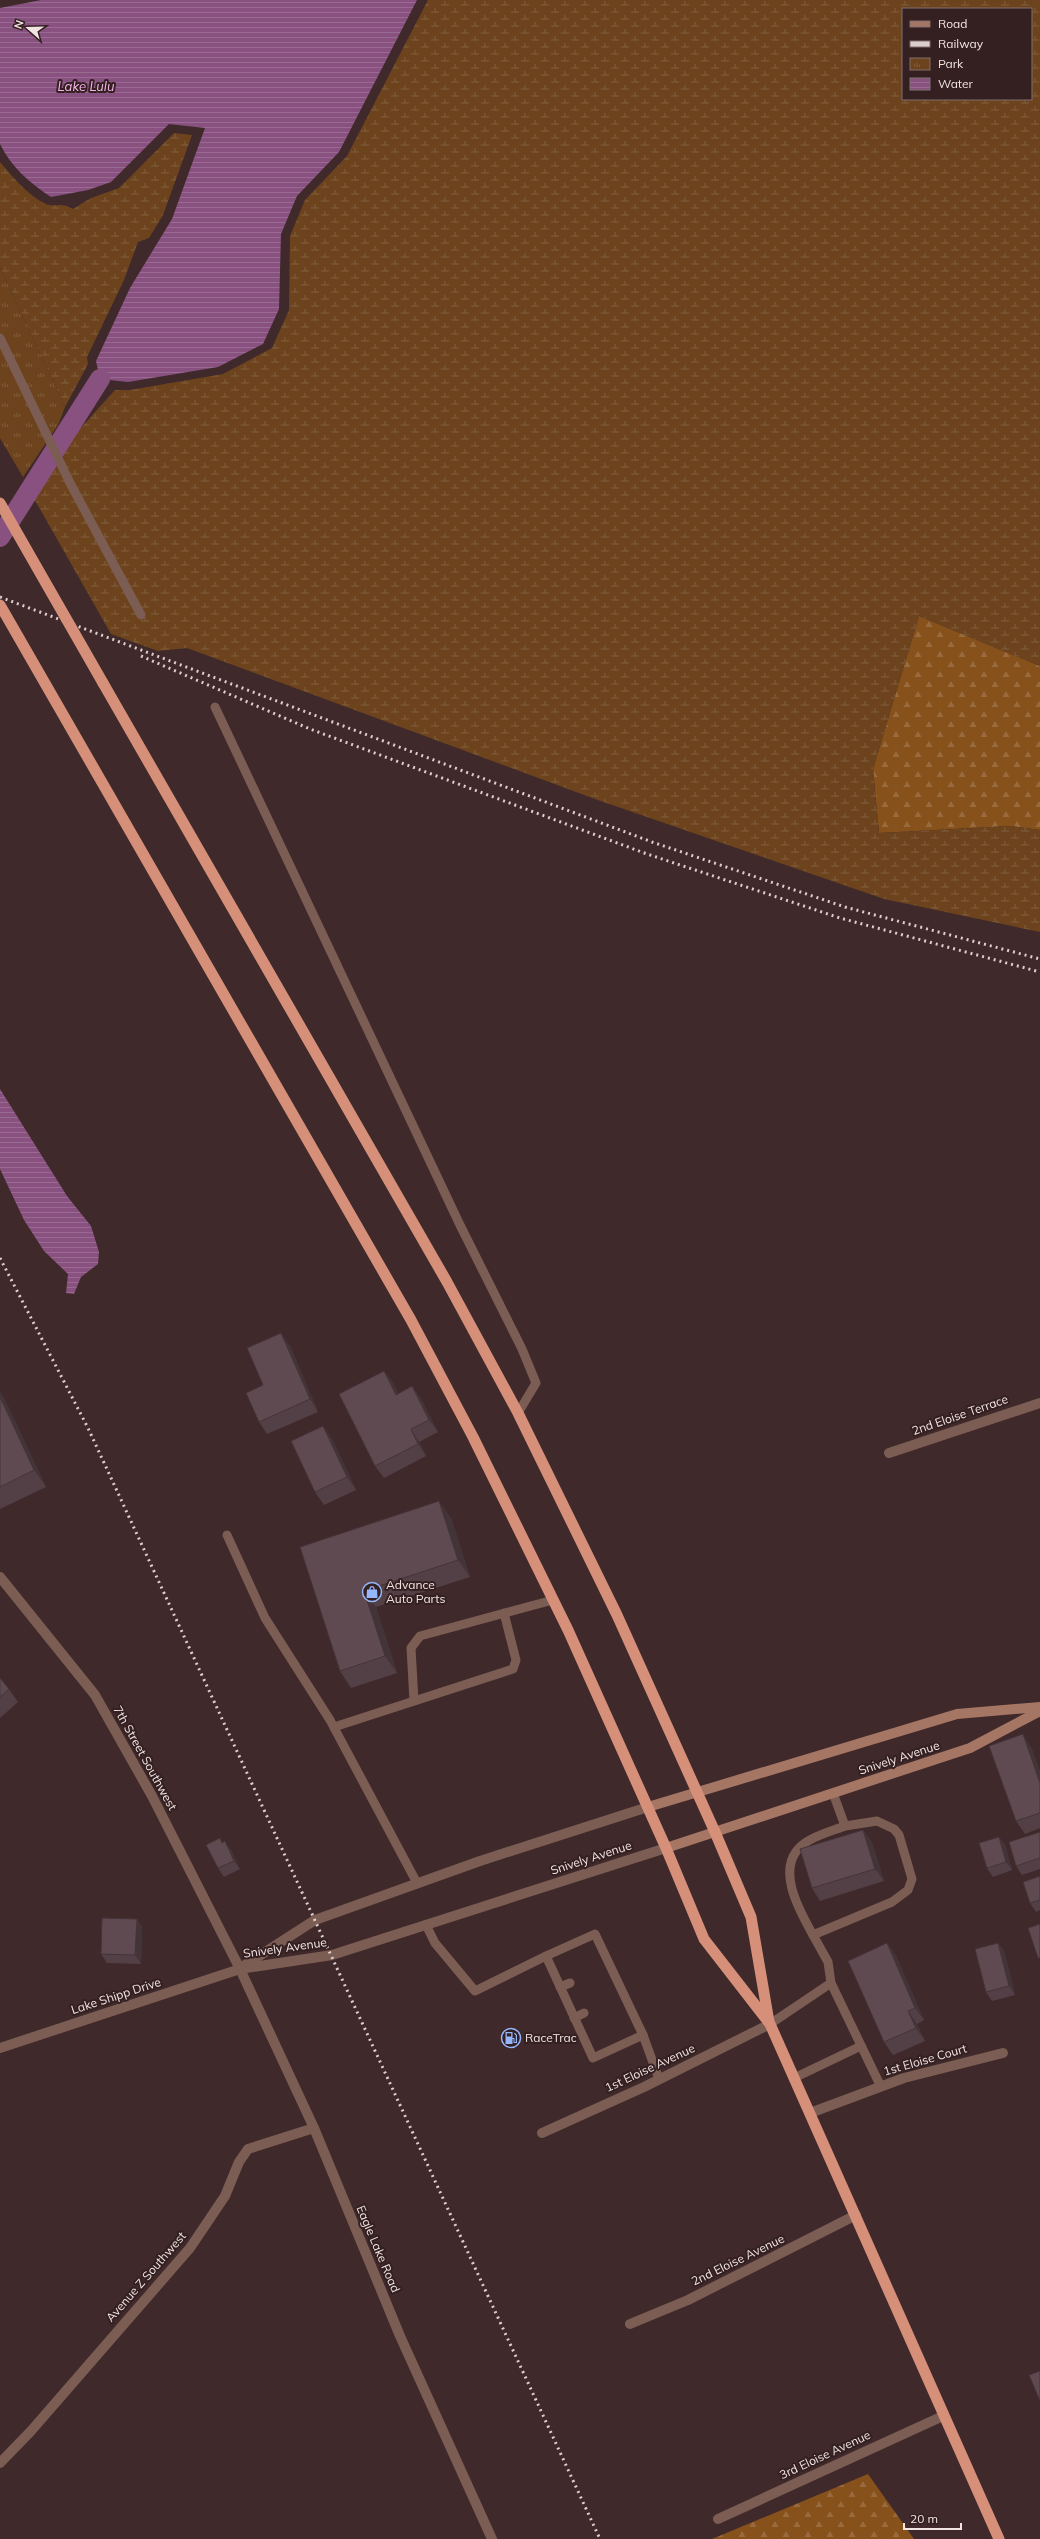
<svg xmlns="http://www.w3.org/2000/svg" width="1040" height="2539" viewBox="0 0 1040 2539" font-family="Mulish,sans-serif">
<defs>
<pattern id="forest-firs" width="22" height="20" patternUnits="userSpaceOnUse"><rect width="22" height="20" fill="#87511b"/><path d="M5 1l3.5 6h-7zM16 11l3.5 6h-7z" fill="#986a3c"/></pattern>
<pattern id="wetland-marsh" width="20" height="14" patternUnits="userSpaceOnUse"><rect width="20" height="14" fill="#6c431c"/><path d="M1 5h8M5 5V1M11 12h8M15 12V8" fill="none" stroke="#815e3d"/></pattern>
<pattern id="park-tufts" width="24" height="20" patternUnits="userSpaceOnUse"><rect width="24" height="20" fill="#6c431c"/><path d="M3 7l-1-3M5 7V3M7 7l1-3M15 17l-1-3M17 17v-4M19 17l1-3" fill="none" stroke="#815e3d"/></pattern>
<pattern id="water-rules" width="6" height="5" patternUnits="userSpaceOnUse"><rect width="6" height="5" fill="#885180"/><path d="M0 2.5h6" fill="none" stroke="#996a92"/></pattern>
</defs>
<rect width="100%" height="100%" fill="#3f292a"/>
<g fill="url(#forest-firs)">
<polygon points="919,616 1040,666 1040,830 1010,826 879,833 873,769"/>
<polygon points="868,2474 914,2539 712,2539"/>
</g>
<g fill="url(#wetland-marsh)" fill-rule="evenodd">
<path d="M 428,0 L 1040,0 L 1040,666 L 919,616 L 873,769 L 879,833 L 1010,826 L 1040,830 L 1040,932 L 884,899 L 595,799 L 187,648 L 158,651 L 111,634 L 32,495 L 68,442 L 115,390 L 130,390 L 223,374 L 272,348 L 289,310 L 290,236 L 305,200 L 347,156 ZM 903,9 L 1031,9 L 1031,99 L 903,99 Z"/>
<path d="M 174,133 L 192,135 L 163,215 L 149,238 L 138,242 L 124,280 L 87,357 L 88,364 L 65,407 L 0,267 L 0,162 C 13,177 27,195 46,204 C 55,208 60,201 73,209 L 91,198 L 119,188 Z"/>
</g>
<polygon fill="url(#park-tufts)" points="0,267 65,407 58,425 23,477 0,438"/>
<g fill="url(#water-rules)">
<path d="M 41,0 L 417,0 L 339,152 L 297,196 L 281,234 L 279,309 L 263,344 L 218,367 L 128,382 L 100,379 L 96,361 L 130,288 L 172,219 L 205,128 L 169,124 L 111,182 L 88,190 L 51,197 C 30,183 11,167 0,144 L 0,8 Z"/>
<polygon points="0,1089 67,1196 91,1226 99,1252 98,1264 81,1277 74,1294 66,1293 68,1274 44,1251 24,1220 0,1169"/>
</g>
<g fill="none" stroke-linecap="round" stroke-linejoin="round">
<polyline stroke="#885180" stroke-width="20" points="0,537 100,379"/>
<g stroke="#7c5d53" stroke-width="9">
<polyline points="0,338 70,483 141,615"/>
<polyline points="215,707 460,1225 522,1349 536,1383 518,1413"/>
<polyline points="227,1535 265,1618 330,1720 417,1883"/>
<polyline points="414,1701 411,1648 420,1636 553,1600"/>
<polyline points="334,1727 513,1669 516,1660 504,1613"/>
<polyline points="833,1793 845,1826 877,1821 894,1829 899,1835 912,1879 908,1890 892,1902 813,1935 828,1962 831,1983 881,2087"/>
<polyline points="426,1925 435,1943 475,1991 546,1956 593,2058 643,2035 659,2079"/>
<path d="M 813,1935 C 799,1910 773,1865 805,1843 C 816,1835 832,1831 845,1826"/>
<polyline points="546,1956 595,1934 643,2035"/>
<polyline points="560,1987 570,1983"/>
<polyline points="574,2018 584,2013"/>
<polyline points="770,2024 831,1983"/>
<polyline points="794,2078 861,2046"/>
</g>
<g stroke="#7c5d53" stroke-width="10">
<polyline points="889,1453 1040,1403"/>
<polyline points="810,2113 904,2078 1003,2053"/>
<polyline points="542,2133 644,2087 770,2024"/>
<polyline points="630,2324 688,2300 856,2215"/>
<polyline points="0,2463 31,2431 190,2248 225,2196 239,2162 248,2149 314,2128"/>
<polyline points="718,2519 943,2416"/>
</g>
<g stroke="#7c5d53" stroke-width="10">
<polyline points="0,1577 95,1695 152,1796 240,1969 314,2128 400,2336 492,2539"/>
<polyline points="242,1967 315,1920 480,1861 648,1807"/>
<polyline points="0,2048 240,1969 332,1955 666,1848"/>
</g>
<g stroke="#a67665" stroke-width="10">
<polyline points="648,1807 957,1714 1040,1707"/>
<polyline points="666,1848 970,1748 1040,1711"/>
</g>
<g stroke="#d6907a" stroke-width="11">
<polyline points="0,605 411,1320 473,1437 568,1630 666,1848 704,1939 770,2024 999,2539"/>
<polyline points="103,683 447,1282 518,1413 617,1615 715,1832 751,1917 769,2022"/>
</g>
<g stroke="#ddcece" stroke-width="3" stroke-dasharray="2 4" stroke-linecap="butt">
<polyline points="0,597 652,842 845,907 1040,959"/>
<polyline points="141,656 310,729 647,854 840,918 1040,972"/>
<polyline points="0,1258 88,1428 600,2539"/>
</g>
<polyline stroke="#d6907a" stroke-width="11" points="0,503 103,683"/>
</g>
<g fill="#534047">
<polygon points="290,1346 318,1412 267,1434 259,1422 263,1385"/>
<polygon points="384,1371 393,1383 398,1394 412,1386 421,1399 438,1432 419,1442 426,1456 384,1478 375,1466"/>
<polygon points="0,1392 4,1398 46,1487 0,1509"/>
<polygon points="332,1439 356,1490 324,1505 315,1492"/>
<polygon points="451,1518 470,1577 376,1607 397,1673 351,1688 340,1671 300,1547"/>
<polygon points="0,1678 9,1689 18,1702 0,1718"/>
<polygon points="1031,1747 1040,1771 1040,1828 1025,1834 1016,1821"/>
<polygon points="863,1830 872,1843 884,1881 820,1901 812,1888"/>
<polygon points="1040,1832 1040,1869 1022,1875 1016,1866"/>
<polygon points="999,1837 1005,1845 1012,1870 993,1877 987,1868"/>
<polygon points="223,1842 231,1850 240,1869 224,1877 218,1868"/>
<polygon points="1040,1876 1040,1910 1036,1912 1030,1903"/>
<polygon points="137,1919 142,1927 141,1964 107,1963 101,1954"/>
<polygon points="887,1943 896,1956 924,2020 917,2024 925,2041 893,2055 884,2042"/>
<polygon points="998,1943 1004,1951 1015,1995 992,2001 986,1992"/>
</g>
<g fill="#433439">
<polygon points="281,1333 290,1346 318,1412 310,1399"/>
<polygon points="384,1371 393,1383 405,1407 396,1395"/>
<polygon points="412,1386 421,1399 438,1432 429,1420"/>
<polygon points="0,1392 4,1398 46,1487 34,1470 0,1397"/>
<polygon points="323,1426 332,1439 356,1490 347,1477"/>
<polygon points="411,1429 419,1442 426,1456 418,1444"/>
<polygon points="439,1501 451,1518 470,1577 458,1560"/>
<polygon points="364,1591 376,1607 397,1673 385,1656"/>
<polygon points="1023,1734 1031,1747 1040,1771 1040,1783"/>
<polygon points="863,1830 872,1843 884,1881 875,1869"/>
<polygon points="999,1837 1005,1845 1012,1870 1006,1862"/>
<polygon points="225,1841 231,1850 240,1869 234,1861"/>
<polygon points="137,1919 142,1927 141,1964 135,1955"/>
<polygon points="887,1943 896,1956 924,2020 915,2008"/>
<polygon points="998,1943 1004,1951 1015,1995 1009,1986"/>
<polygon points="908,2011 917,2024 925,2041 916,2028"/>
</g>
<g fill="#604a52" stroke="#433439">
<polygon points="281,1333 310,1399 259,1422 246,1393 263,1385 247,1348"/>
<polygon points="384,1371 396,1395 412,1386 429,1420 411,1429 418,1444 375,1466 339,1394"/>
<polygon points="0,1397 34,1470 0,1487"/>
<polygon points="323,1426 347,1477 315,1492 291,1441"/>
<polygon points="439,1501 458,1560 364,1591 385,1656 340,1671 300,1547"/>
<polygon points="0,1678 9,1689 0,1697"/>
<polygon points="1023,1734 1040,1783 1040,1813 1016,1821 989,1746"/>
<polygon points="863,1830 875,1869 812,1888 800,1849"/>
<polygon points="1040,1832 1040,1858 1016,1866 1009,1842"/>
<polygon points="999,1837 1006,1862 987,1868 979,1843"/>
<polygon points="220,1838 222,1843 225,1841 234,1861 218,1868 206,1845"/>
<polygon points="1040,1876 1040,1900 1030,1903 1023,1882"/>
<polygon points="102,1918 137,1919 135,1955 101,1954"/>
<polygon points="1040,1924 1040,1958 1038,1958 1028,1928"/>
<polygon points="887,1943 915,2008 908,2011 916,2028 884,2042 848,1961"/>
<polygon points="998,1943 1009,1986 986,1992 975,1949"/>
<polygon points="1040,2371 1040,2401 1029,2375"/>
</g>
<defs>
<symbol id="shop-ring" viewBox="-11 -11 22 22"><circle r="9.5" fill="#342021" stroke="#95b6fd" stroke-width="1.5"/><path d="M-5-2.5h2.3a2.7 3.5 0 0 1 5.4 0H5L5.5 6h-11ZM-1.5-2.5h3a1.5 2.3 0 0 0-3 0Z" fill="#95b6fd"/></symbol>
<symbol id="fuel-ring" viewBox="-11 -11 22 22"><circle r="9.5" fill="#342021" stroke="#95b6fd" stroke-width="1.5"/><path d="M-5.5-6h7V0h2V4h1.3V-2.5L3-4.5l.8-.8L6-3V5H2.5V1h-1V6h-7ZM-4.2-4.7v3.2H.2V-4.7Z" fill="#95b6fd"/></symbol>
</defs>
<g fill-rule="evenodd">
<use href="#shop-ring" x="361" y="1581" width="22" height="22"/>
<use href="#fuel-ring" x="500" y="2027" width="22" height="22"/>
</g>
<g text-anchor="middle" stroke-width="4" stroke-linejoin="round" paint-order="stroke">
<g font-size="12" fill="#f3e4e4" stroke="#342021">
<text transform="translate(960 1415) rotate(-19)" y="4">2nd Eloise Terrace</text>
<text transform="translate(145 1758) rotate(61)" y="4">7th Street Southwest</text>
<text transform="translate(899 1758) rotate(-18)" y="4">Snively Avenue</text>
<text transform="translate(591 1858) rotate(-18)" y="4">Snively Avenue</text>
<text transform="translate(285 1948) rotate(-8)" y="4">Snively Avenue</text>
<text transform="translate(116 1996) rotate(-18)" y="4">Lake Shipp Drive</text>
<text transform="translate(925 2060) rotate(-16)" y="4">1st Eloise Court</text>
<text transform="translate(650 2068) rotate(-25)" y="4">1st Eloise Avenue</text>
<text transform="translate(378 2249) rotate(67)" y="4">Eagle Lake Road</text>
<text transform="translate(738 2260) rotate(-26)" y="4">2nd Eloise Avenue</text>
<text transform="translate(146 2277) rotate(-49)" y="4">Avenue Z Southwest</text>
<text transform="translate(825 2455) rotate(-25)" y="4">3rd Eloise Avenue</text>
</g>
<g font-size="12" fill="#f3e4e4" stroke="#342021" text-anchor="start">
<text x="386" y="1589">Advance<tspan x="386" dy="14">Auto Parts</tspan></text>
<text x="525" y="2042">RaceTrac</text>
</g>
<g font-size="13" font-style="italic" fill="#f8b8ee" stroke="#342021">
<text x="86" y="91">Lake Lulu</text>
</g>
</g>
<rect x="902" y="8" width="130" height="92" fill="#342021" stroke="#806e6f"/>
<rect x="910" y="21" width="20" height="6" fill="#a67665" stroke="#806e6f"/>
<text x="938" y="28" font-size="12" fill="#f3e4e4">Road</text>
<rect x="910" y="41" width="20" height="6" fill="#ddcece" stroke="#806e6f"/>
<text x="938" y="48" font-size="12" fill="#f3e4e4">Railway</text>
<rect x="910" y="58" width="20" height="12" fill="url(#park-tufts)" stroke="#806e6f"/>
<text x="938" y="68" font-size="12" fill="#f3e4e4">Park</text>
<rect x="910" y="78" width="20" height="12" fill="url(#water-rules)" stroke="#806e6f"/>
<text x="938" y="88" font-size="12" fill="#f3e4e4">Water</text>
<g transform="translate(28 28) rotate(290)" stroke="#342021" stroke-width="3" paint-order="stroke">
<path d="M0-3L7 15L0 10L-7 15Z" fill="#f3e4e4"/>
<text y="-6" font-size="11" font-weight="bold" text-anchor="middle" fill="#f3e4e4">N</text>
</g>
<path d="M904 2523v6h57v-6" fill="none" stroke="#f3e4e4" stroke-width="2"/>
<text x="910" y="2523" font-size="12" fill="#f3e4e4" stroke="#342021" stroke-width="3" paint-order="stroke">20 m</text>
</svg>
